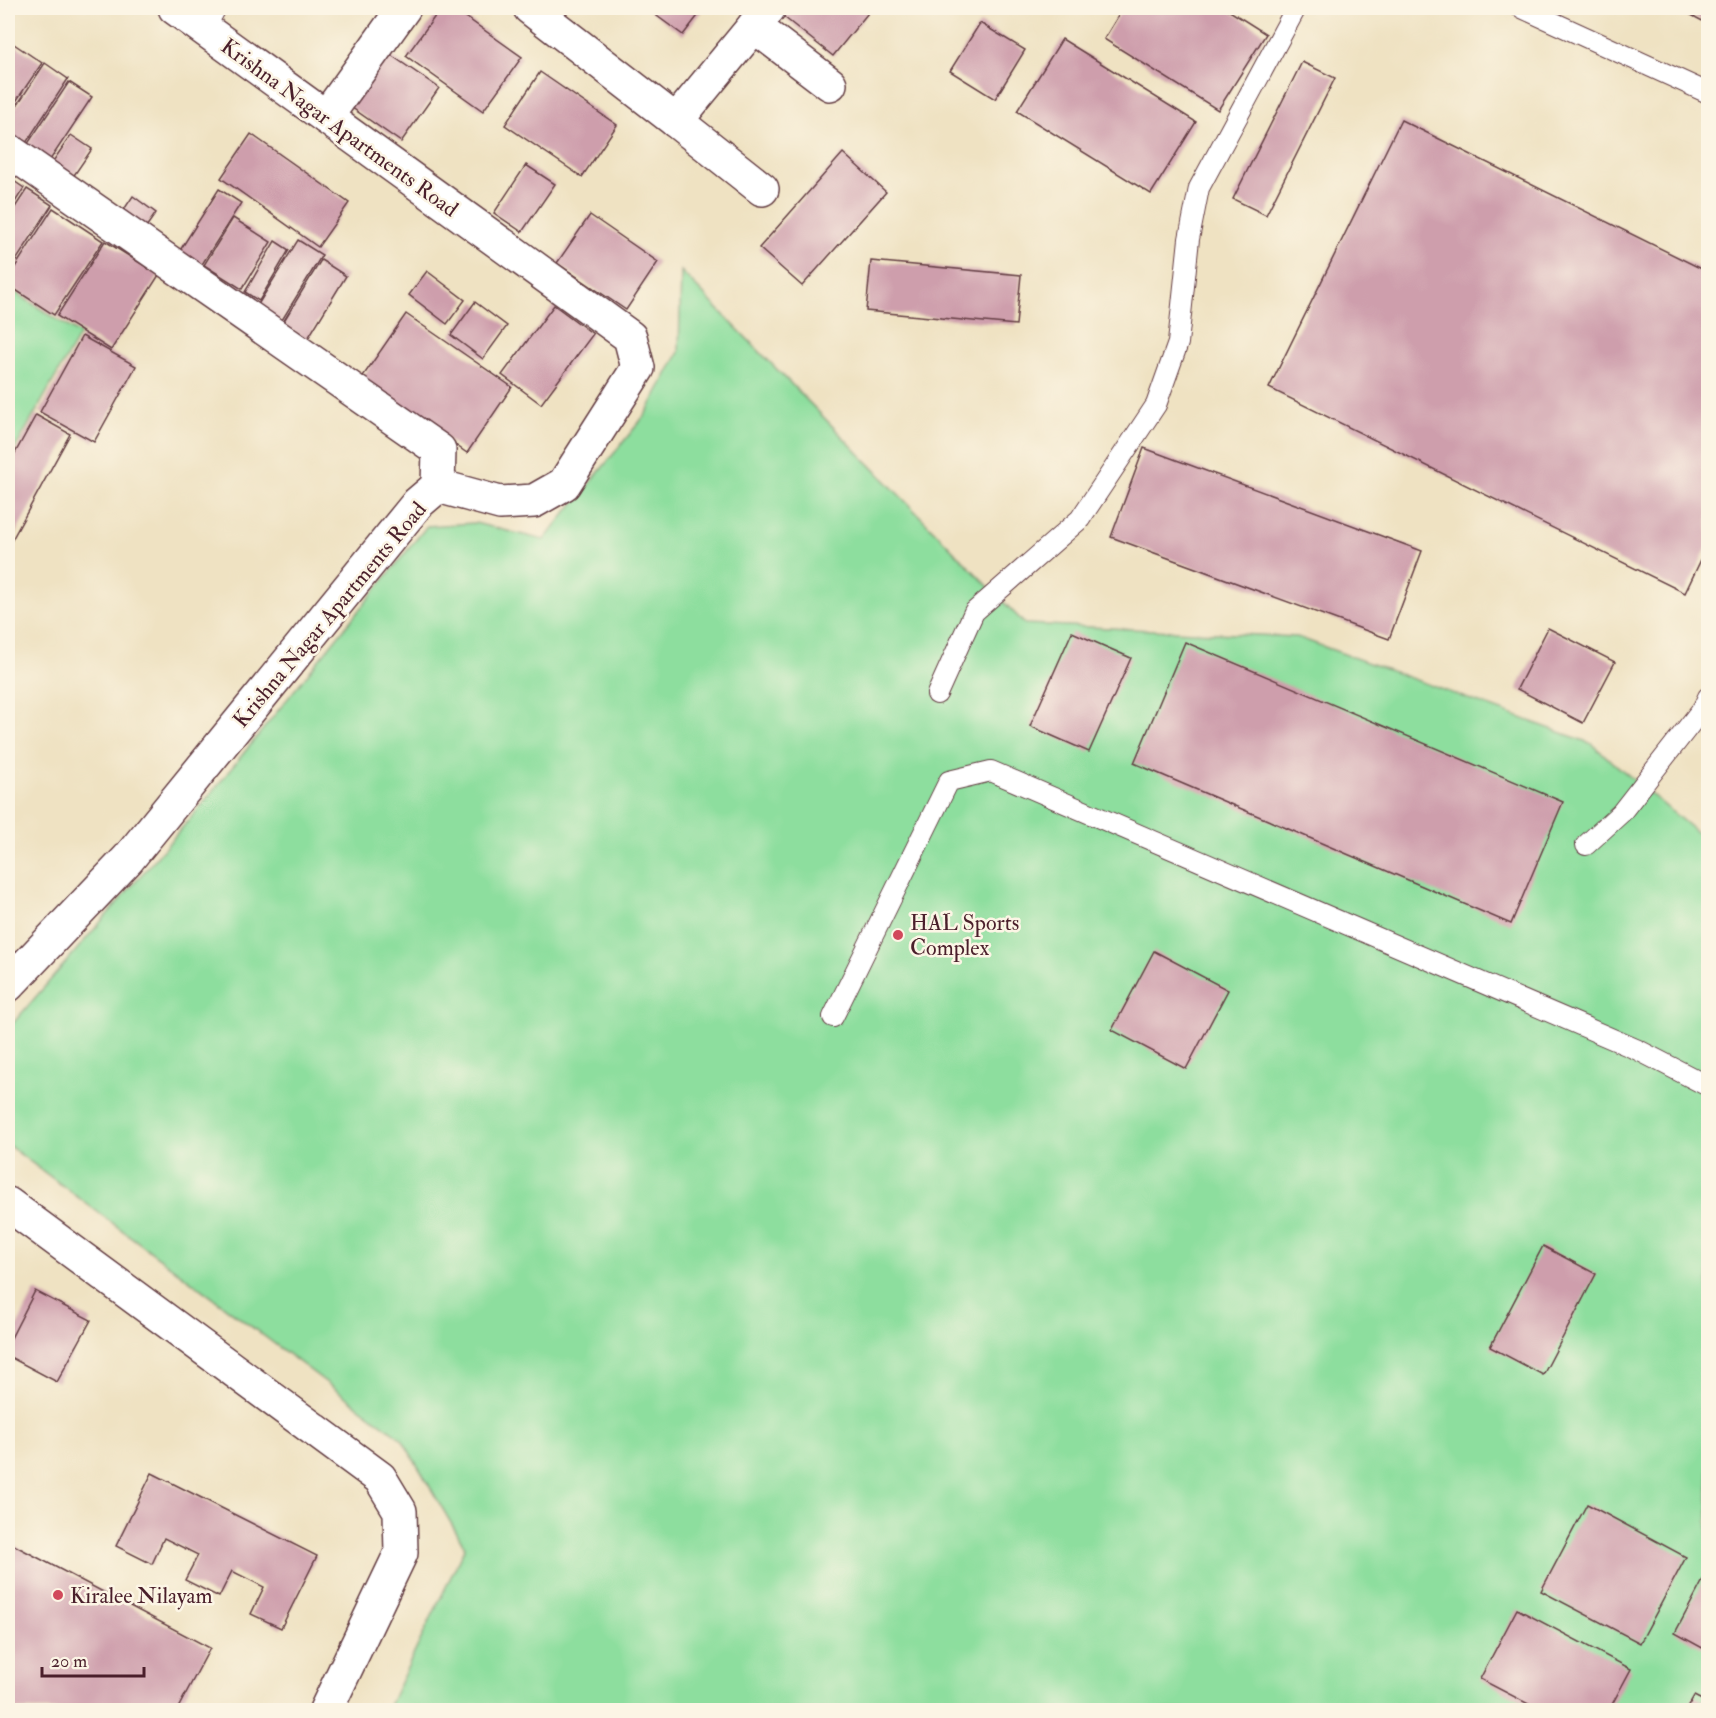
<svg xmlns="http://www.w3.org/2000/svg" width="1716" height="1718" viewBox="0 0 1716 1718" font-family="'IM FELL Double Pica',serif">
<rect width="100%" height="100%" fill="#fcf5e5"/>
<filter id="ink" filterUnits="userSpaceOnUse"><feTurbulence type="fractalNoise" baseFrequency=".0167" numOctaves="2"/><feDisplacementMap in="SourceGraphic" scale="12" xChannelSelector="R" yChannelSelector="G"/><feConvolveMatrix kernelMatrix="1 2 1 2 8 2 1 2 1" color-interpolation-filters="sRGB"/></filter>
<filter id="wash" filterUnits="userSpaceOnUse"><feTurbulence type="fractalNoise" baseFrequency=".008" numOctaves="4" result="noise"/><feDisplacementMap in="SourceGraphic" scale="24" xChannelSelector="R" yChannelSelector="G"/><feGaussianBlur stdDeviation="1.35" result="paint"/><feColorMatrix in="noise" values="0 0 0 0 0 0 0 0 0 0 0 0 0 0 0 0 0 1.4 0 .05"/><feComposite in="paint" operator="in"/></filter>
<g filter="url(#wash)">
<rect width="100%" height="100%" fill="#efe2c2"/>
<g fill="#8dde9e" stroke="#6c7e64" stroke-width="1.5">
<polygon points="681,271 1025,624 1297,637 1590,743 1708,842 1708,1710 387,1710 465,1547 402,1439 8,1145 8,1029 201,806 427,526 475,523 544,540 645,415 679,352"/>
<polygon points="8,288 80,334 8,461"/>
</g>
<g id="blocks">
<g fill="#ce9eac">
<polygon points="441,8 453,8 522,57 483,111 406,56"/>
<polygon points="646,8 704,8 683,35"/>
<polygon points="785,8 872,8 833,56 780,14"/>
<polygon points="1123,8 1225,8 1266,34 1218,110 1104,39"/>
<polygon points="1678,8 1708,8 1708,24"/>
<polygon points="980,23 1025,50 995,99 950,71"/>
<polygon points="1062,39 1196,122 1151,194 1017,111"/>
<polygon points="8,40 42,63 8,113"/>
<polygon points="385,51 439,88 401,142 348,105"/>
<polygon points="1302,62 1335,78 1266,215 1233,199"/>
<polygon points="45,63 68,79 22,149 8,139 8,119"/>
<polygon points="540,72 617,125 582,177 505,125"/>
<polygon points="69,82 92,97 46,166 23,151"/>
<polygon points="1401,120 1708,272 1708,545 1685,593 1269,388"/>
<polygon points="251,134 349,203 318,247 221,178"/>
<polygon points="71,135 92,149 68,184 47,170"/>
<polygon points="843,153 886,192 802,286 759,248"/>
<polygon points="526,165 555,184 522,232 494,213"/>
<polygon points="8,177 24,188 8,213"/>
<polygon points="27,189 52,205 8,273 8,218"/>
<polygon points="219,189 241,203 199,269 177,255"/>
<polygon points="133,196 156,213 144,230 121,214"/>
<polygon points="53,208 103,241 54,315 8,285 8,278"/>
<polygon points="590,215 658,262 626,310 557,263"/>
<polygon points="233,218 271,242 242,289 204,265"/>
<polygon points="298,240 322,255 279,325 254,311"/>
<polygon points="105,241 159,275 111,350 57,316"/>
<polygon points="275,241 289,250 259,301 245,292"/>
<polygon points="321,260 346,276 307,340 282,324"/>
<polygon points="871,261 1021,275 1016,325 866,311"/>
<polygon points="427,271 465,300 447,324 409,295"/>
<polygon points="475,302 507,326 483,359 451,335"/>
<polygon points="554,305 593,334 541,404 502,375"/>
<polygon points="406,314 512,387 467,453 361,379"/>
<polygon points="82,336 136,366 94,442 40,412"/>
<polygon points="36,415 70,434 8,547 8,466"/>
<polygon points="1144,448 1422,551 1389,639 1111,537"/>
<polygon points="1548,628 1615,662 1583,723 1517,689"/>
<polygon points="1072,632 1131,658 1089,752 1030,726"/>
<polygon points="1185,642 1563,802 1511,924 1134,763"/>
<polygon points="1154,951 1228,990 1186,1069 1112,1030"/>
<polygon points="1543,1246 1596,1274 1543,1375 1490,1347"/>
<polygon points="35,1291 91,1320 57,1382 8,1356 8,1344"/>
<polygon points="152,1473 317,1556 281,1628 251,1614 264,1587 232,1571 219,1597 185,1580 198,1555 164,1538 152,1564 116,1546"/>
<polygon points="1587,1504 1686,1557 1640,1643 1541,1591"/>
<polygon points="8,1542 210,1648 177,1710 8,1710"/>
<polygon points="1708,1571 1708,1651 1675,1633"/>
<polygon points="1517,1609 1631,1669 1609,1710 1540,1710 1480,1679"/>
<polygon points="1694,1696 1708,1703 1708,1710 1686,1710"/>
</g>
</g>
</g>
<g filter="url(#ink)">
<use href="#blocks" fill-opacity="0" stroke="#633c42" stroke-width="1.5"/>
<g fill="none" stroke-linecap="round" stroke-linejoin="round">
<defs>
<g id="service">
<polyline points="1522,8 1708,93"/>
<polyline points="205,28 216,8"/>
<polyline points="937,694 974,612 1080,519 1156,405 1178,343 1189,239 1199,188 1296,8"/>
<polyline points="1586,845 1621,813 1703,708 1708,697"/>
<polyline points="833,1017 949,781 991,771 1638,1050 1708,1086"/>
</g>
<g id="minor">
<polyline points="530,8 676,121 769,8"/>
<polyline points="754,26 830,84"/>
<polyline points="326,117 404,8"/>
<polyline points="676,121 762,189"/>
<polyline points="8,150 439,450 438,486"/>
</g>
<g id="tertiary">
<polyline points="8,985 128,859 418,503 438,486 500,503 534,501 564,484 638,368 630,337 175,8"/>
<polyline points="8,1204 380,1478 400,1511 401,1553 326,1710"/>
</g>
</defs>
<use href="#service" stroke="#633c42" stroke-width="22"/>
<use href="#minor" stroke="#633c42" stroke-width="36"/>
<use href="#tertiary" stroke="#633c42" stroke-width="36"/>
<use href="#service" stroke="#fff" stroke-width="20"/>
<use href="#minor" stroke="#fff" stroke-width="33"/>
<use href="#tertiary" stroke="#fff" stroke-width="33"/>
</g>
</g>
<g fill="#d1495b" stroke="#fcf5e5" stroke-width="2">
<circle cx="898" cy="935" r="6"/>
<circle cx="58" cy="1595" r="6"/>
</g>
<g text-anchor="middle" stroke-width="5" stroke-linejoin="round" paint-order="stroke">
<g font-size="22" fill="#4a1f2b" stroke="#fcf5e5">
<text transform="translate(340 127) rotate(36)" y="8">Krishna Nagar Apartments Road</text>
<text transform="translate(329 614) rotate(-50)" y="8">Krishna Nagar Apartments Road</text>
</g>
<g font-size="22" fill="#4a1f2b" stroke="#fcf5e5" text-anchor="start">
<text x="910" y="930">HAL Sports<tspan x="910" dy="25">Complex</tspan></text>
<text x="70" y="1603">Kiralee Nilayam</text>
</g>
</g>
<rect width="1716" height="1718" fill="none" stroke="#fcf5e5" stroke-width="30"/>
<path d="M42 1667v9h102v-9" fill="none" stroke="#4a1f2b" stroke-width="3"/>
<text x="51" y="1667" font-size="18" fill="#4a1f2b" stroke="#fcf5e5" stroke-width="4.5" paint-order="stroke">20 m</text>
</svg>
